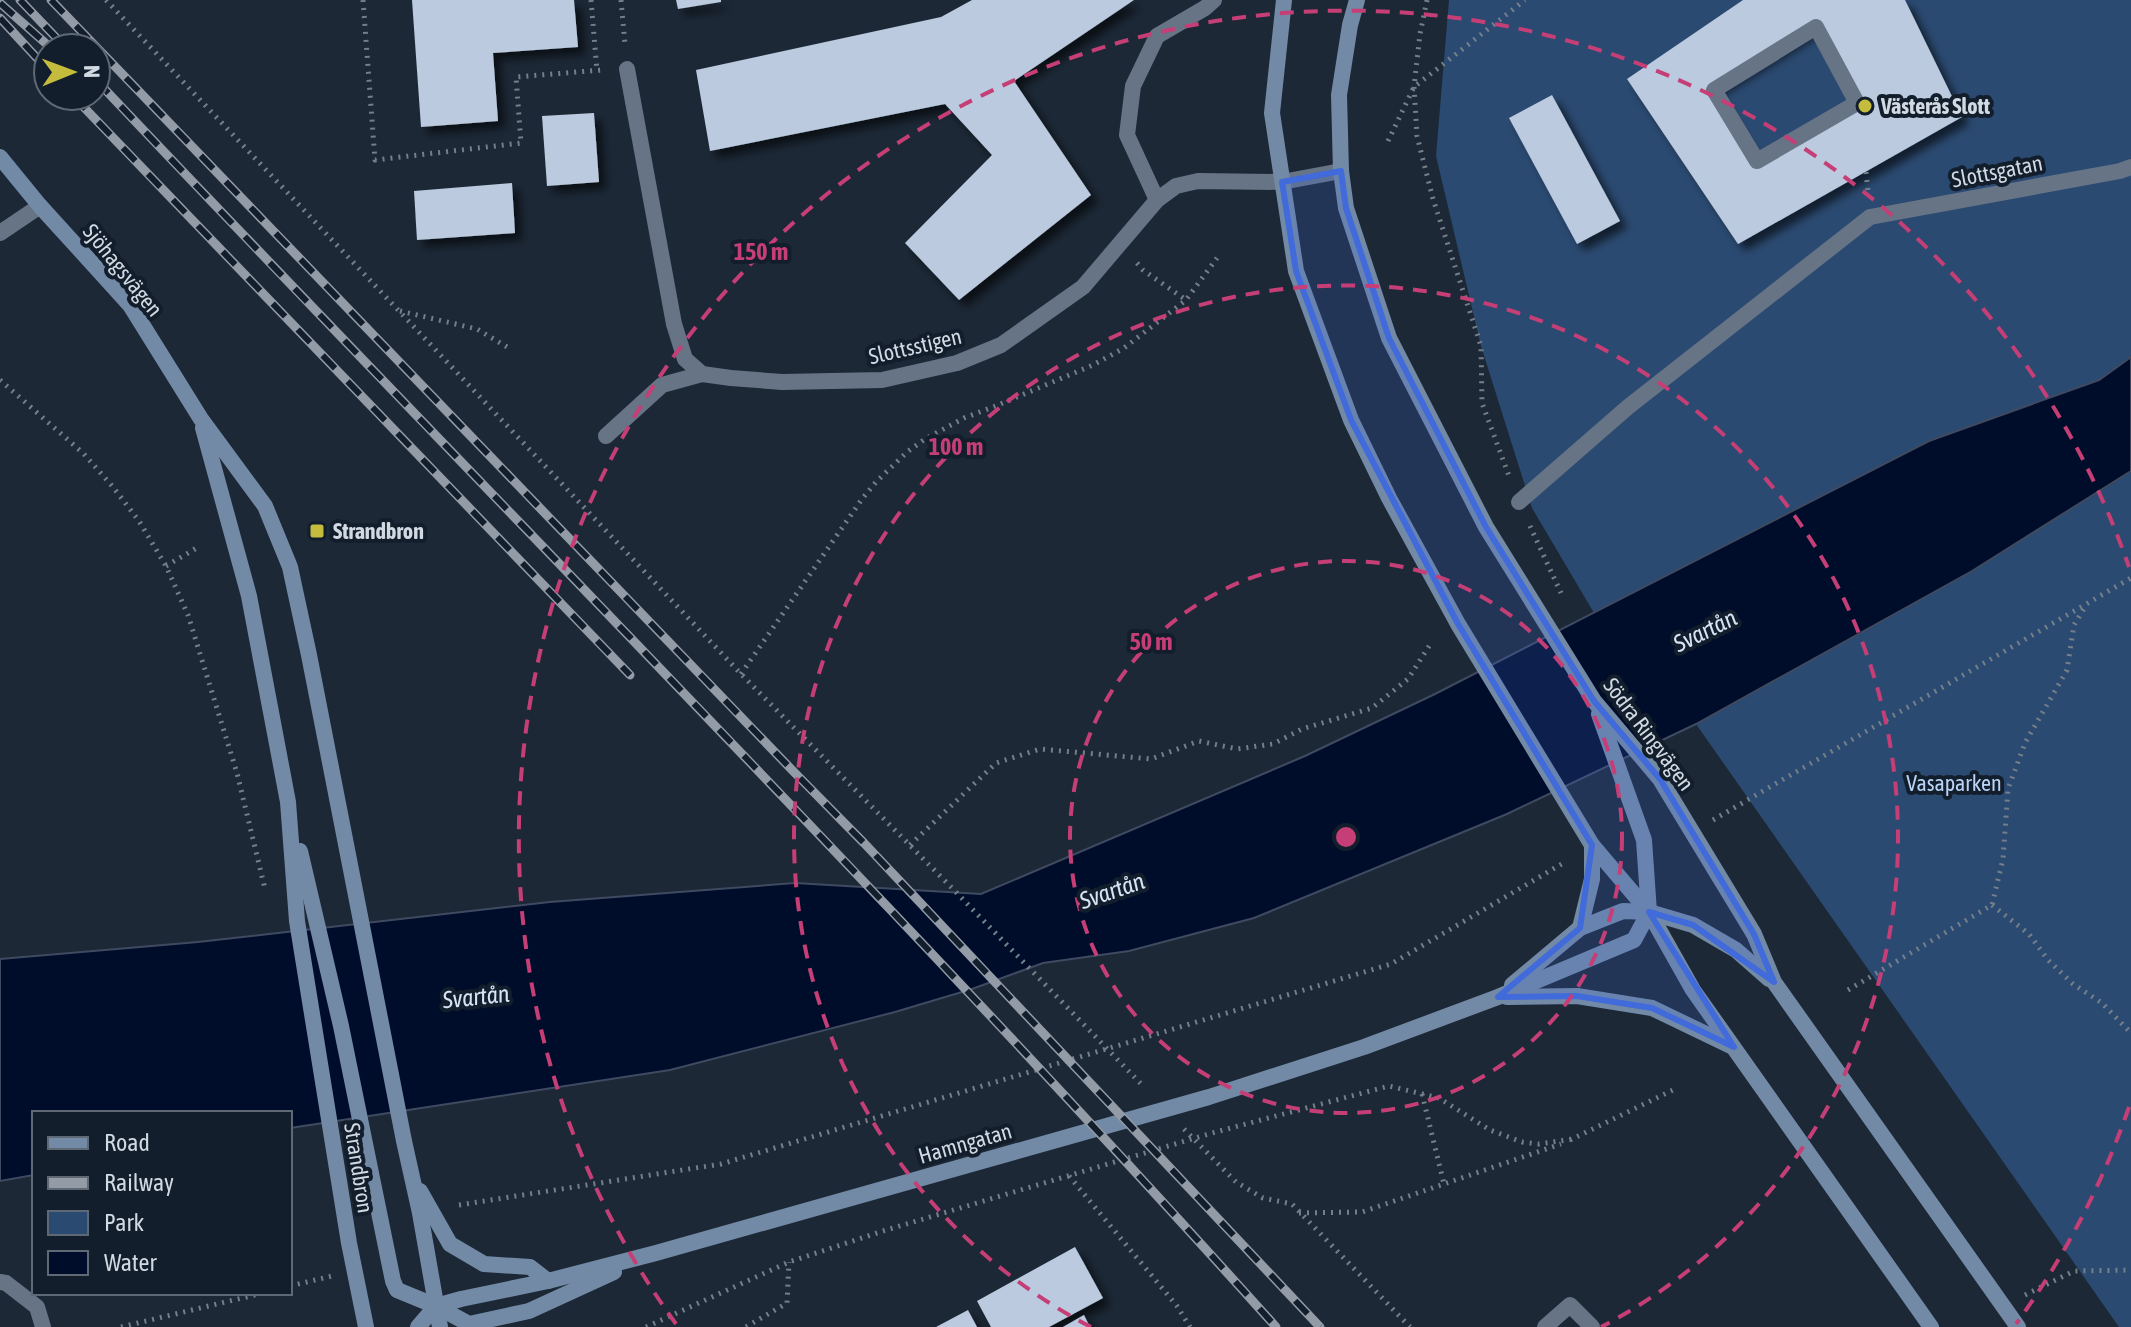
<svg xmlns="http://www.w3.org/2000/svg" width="2131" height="1327" viewBox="0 0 2131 1327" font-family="'Asap Condensed',sans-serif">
<defs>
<filter id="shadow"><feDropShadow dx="7" dy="7" stdDeviation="4" flood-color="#0009"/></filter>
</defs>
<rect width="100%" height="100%" fill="#1c2836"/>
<g fill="#2b4a71">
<polygon points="1449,0 2131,0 2131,357 2099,380 1929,441 1594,613 1532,508 1481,346 1436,156"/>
<polygon points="2131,472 2131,1327 2119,1327 1696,724 1972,571"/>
</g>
<polygon fill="#000d2a" stroke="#3f4a61" stroke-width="2" points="2131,357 2131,471 1972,571 1696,724 1507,814 1254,918 1129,951 1043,963 972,989 895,1012 670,1070 290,1128 290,1113 34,1113 34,1175 0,1181 0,959 198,942 550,902 795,883 981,894 1305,756 1435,694 1929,441 2099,380"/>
<g fill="#bbcade" fill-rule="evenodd" filter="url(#shadow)">
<polygon points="412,0 574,0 578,47 493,53 498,121 421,127"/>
<polygon points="676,0 721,0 721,2 678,9"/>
<polygon points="972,0 1134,0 1014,81 1091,195 959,300 905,243 992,155 945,104 710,151 696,70 941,17"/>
<path d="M 1743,0 L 1905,0 L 1962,117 L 1738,244 L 1627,79 ZM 1816,27 L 1857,103 L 1757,161 L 1714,90 Z"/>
<polygon points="1552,95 1620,221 1577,244 1509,118"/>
<polygon points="594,113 599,182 547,186 542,116"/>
<polygon points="512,183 515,233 417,240 414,191"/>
<polygon points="1075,1247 1103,1298 1049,1327 991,1327 977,1301"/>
<polygon points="968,1310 977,1327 936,1327"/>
<polygon points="1084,1315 1090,1327 1063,1327"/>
</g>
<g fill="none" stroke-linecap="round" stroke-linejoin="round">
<g stroke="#757f8a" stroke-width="5" stroke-dasharray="2 6" stroke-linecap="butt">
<polyline points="106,0 741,674 952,888 1144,1087"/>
<polyline points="363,0 375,160 521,143 516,77 602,70"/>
<polyline points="591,0 597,71"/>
<polyline points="621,0 625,44"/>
<polyline points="1427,0 1420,34 1414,87 1417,136 1433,199 1481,346 1482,403 1509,476"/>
<polyline points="1388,141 1414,87 1525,0"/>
<polyline points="1866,172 1868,192"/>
<polyline points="1137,263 1143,270 1186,300"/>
<polyline points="400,311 477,329 512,350"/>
<polyline points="0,380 84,454 113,487 139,521 166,566 188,615 237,773 265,889"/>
<polyline points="1530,526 1561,593"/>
<polyline points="166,566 200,546"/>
<polyline points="741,674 862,499 876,482 907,452 925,439 964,418 998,405 1093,365 1124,348 1186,300 1217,258"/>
<polyline points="1713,820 2131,578"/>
<polyline points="910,845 996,763 1040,749 1151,759 1199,741 1237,749 1273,744 1302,729 1372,708 1408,679 1431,643"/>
<polyline points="1992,905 2029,934 2048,960 2073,984 2102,1003 2131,1033"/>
<polyline points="1848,990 1992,905 2003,859 2008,789 2025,743 2067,670 2074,625 2086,605"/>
<polyline points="1422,1094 1444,1184"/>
<polyline points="1184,1129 1236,1182 1263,1198 1292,1204 1410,1327"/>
<polyline points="1570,1140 1677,1088"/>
<polyline points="1069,1176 1177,1306 1190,1327"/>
<polyline points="459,1205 721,1164 1391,964 1565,862"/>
<polyline points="1299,1213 1362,1212 1561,1144"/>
<polyline points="290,1286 332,1276"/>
<polyline points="2025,1295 2074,1271 2131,1270"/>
<polyline points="121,1327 263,1293"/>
<polyline points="646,1327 789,1262 883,1231 1212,1133 1389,1086 1439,1098 1490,1130 1522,1142 1539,1144 1573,1139"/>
<polyline points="746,1327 787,1303 789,1262"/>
</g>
<g stroke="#667486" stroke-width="16">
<polyline points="1157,200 1127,135 1133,86 1157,36 1205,8 1214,0"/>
<polyline points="0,233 40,206"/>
<polyline points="606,436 662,385 702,374"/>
<polyline points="1519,502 1628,407 1870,217"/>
<polyline points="0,1282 6,1283 37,1307 43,1327"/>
<polyline points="1545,1327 1570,1305 1592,1327"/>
</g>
<polygon stroke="#667486" stroke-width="16" points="1816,27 1857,103 1757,161 1714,90"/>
<g stroke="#667486" stroke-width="16">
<polyline points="627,69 674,324 685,359 702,374 731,378 782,382 882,380 957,363 1001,345 1083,287 1157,200 1176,186 1198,181 1282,182 1341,171"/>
<polyline points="1870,217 2120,171 2131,167"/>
</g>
<g stroke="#738aa6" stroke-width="16">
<polyline points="1284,0 1272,113 1296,271 1351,420 1389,498 1458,624 1592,845 1649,912 1693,990 1931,1327"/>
<polyline points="1357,0 1350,25 1339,95 1341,171 1346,208 1389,338 1486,527 1594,701 1660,779 1754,934 1774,982 2018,1327"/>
<polyline points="0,157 40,206 130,305 201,419 265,506 290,567 309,655 404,1141 420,1213 440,1327"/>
<polyline points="203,428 249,596 288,802 297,921 349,1243 366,1327"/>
<polyline points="1599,714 1644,840 1649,912"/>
<polyline points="300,851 341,1026 393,1281 397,1290 436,1306 469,1324 529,1311 614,1272"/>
<polyline points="1580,928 1592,879 1592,845"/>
<polyline points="1512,985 1580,928 1623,911 1649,912 1693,925 1736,950 1769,979"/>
<polyline points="1507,997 1577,996 1652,1008 1731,1046"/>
<polyline points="420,1191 450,1244 484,1264 530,1267 548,1281"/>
<polyline points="436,1306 461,1299 548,1281 656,1253 1209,1097 1364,1047 1498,997 1634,940 1649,912"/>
<polyline points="418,1327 436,1306"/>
</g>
<defs>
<g id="rail">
<polyline points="20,0 66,48"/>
<polyline points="51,0 793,771 864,843 1320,1327"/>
<polyline points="0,3 51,48"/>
<polyline points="0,18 48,70"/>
<path d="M 96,80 C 489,496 894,901 1276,1327"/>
<polyline points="73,96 630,675"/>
</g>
</defs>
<use href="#rail" stroke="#929ba6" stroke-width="9"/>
<use href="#rail" stroke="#131e2c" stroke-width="6" stroke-dasharray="18" stroke-linecap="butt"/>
</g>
<path fill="#416ada" fill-opacity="0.2" stroke="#416ada" stroke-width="6" stroke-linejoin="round" d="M 1341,171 L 1346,208 L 1389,338 L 1486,527 L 1594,701 L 1660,779 L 1754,934 L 1774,982 L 1693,925 L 1649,912 L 1734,1047 L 1652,1008 L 1577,996 L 1498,997 L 1580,928 L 1592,845 L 1458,624 L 1351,420 L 1296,271 L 1282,182 Z"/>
<g fill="none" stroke="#c53f76" stroke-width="4" stroke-dasharray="14 10">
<circle cx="1346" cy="837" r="276"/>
<path d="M1091 1327A552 552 0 1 1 1601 1327"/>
<path d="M2129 1107A828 828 0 0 1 2016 1324M676 1324A828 828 0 1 1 2129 567"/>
</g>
<g fill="#c5bc3d" stroke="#131e2c" stroke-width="3">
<circle cx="1865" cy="106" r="8"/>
<rect x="309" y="523" width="16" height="16" rx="4"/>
</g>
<g text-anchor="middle" stroke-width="8" stroke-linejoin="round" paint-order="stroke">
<g font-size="22" font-weight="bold" fill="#d1d9e2" stroke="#131e2c" text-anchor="start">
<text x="1881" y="114">Västerås Slott</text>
<text x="333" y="539">Strandbron</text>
</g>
<g font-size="22" fill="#d1d9e2" stroke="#131e2c">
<text transform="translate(1997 171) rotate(-11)" y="8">Slottsgatan</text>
<text transform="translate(123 270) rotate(51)" y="8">Sjöhagsvägen</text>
<text transform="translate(915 346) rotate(-13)" y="8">Slottsstigen</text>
<text transform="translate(1649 734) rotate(53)" y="8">Södra Ringvägen</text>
<text transform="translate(965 1143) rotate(-16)" y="8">Hamngatan</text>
<text transform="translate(359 1168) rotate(81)" y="8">Strandbron</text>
</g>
<g font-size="22" fill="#bad4f7" stroke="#131e2c">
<text x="1954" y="791">Vasaparken</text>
</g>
<g font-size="24" font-style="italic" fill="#d7e4f6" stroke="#131e2c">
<text transform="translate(1705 631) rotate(-26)" y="8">Svartån</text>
<text transform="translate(1112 891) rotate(-19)" y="8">Svartån</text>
<text transform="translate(476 997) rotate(-6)" y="8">Svartån</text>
</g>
</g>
<circle cx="1346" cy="837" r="12" fill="#c53f76" stroke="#131e2c" stroke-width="4"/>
<g font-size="24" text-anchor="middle" font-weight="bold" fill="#c53f76" stroke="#131e2c" stroke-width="8" stroke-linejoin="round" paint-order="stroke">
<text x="761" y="260">150 m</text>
<text x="956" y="455">100 m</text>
<text x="1151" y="650">50 m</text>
</g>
<rect x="32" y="1111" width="260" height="184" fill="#131e2c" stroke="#5f6975" stroke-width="2"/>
<rect x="48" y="1137" width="40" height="12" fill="#738aa6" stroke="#5f6975" stroke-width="2"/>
<text x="104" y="1151" font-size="24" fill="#d1d9e2">Road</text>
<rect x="48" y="1177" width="40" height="12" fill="#929ba6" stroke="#5f6975" stroke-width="2"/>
<text x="104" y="1191" font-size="24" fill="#d1d9e2">Railway</text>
<rect x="48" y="1211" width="40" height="24" fill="#2b4a71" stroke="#5f6975" stroke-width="2"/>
<text x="104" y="1231" font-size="24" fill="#d1d9e2">Park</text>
<rect x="48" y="1251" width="40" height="24" fill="#000d2a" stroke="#5f6975" stroke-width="2"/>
<text x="104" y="1271" font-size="24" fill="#d1d9e2">Water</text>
<g transform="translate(72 72) rotate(89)"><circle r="38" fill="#131e2c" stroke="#5f6975" stroke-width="2"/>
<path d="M0-6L14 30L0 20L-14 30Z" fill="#c5bc3d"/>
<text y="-12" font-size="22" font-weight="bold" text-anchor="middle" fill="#d1d9e2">N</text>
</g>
</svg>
